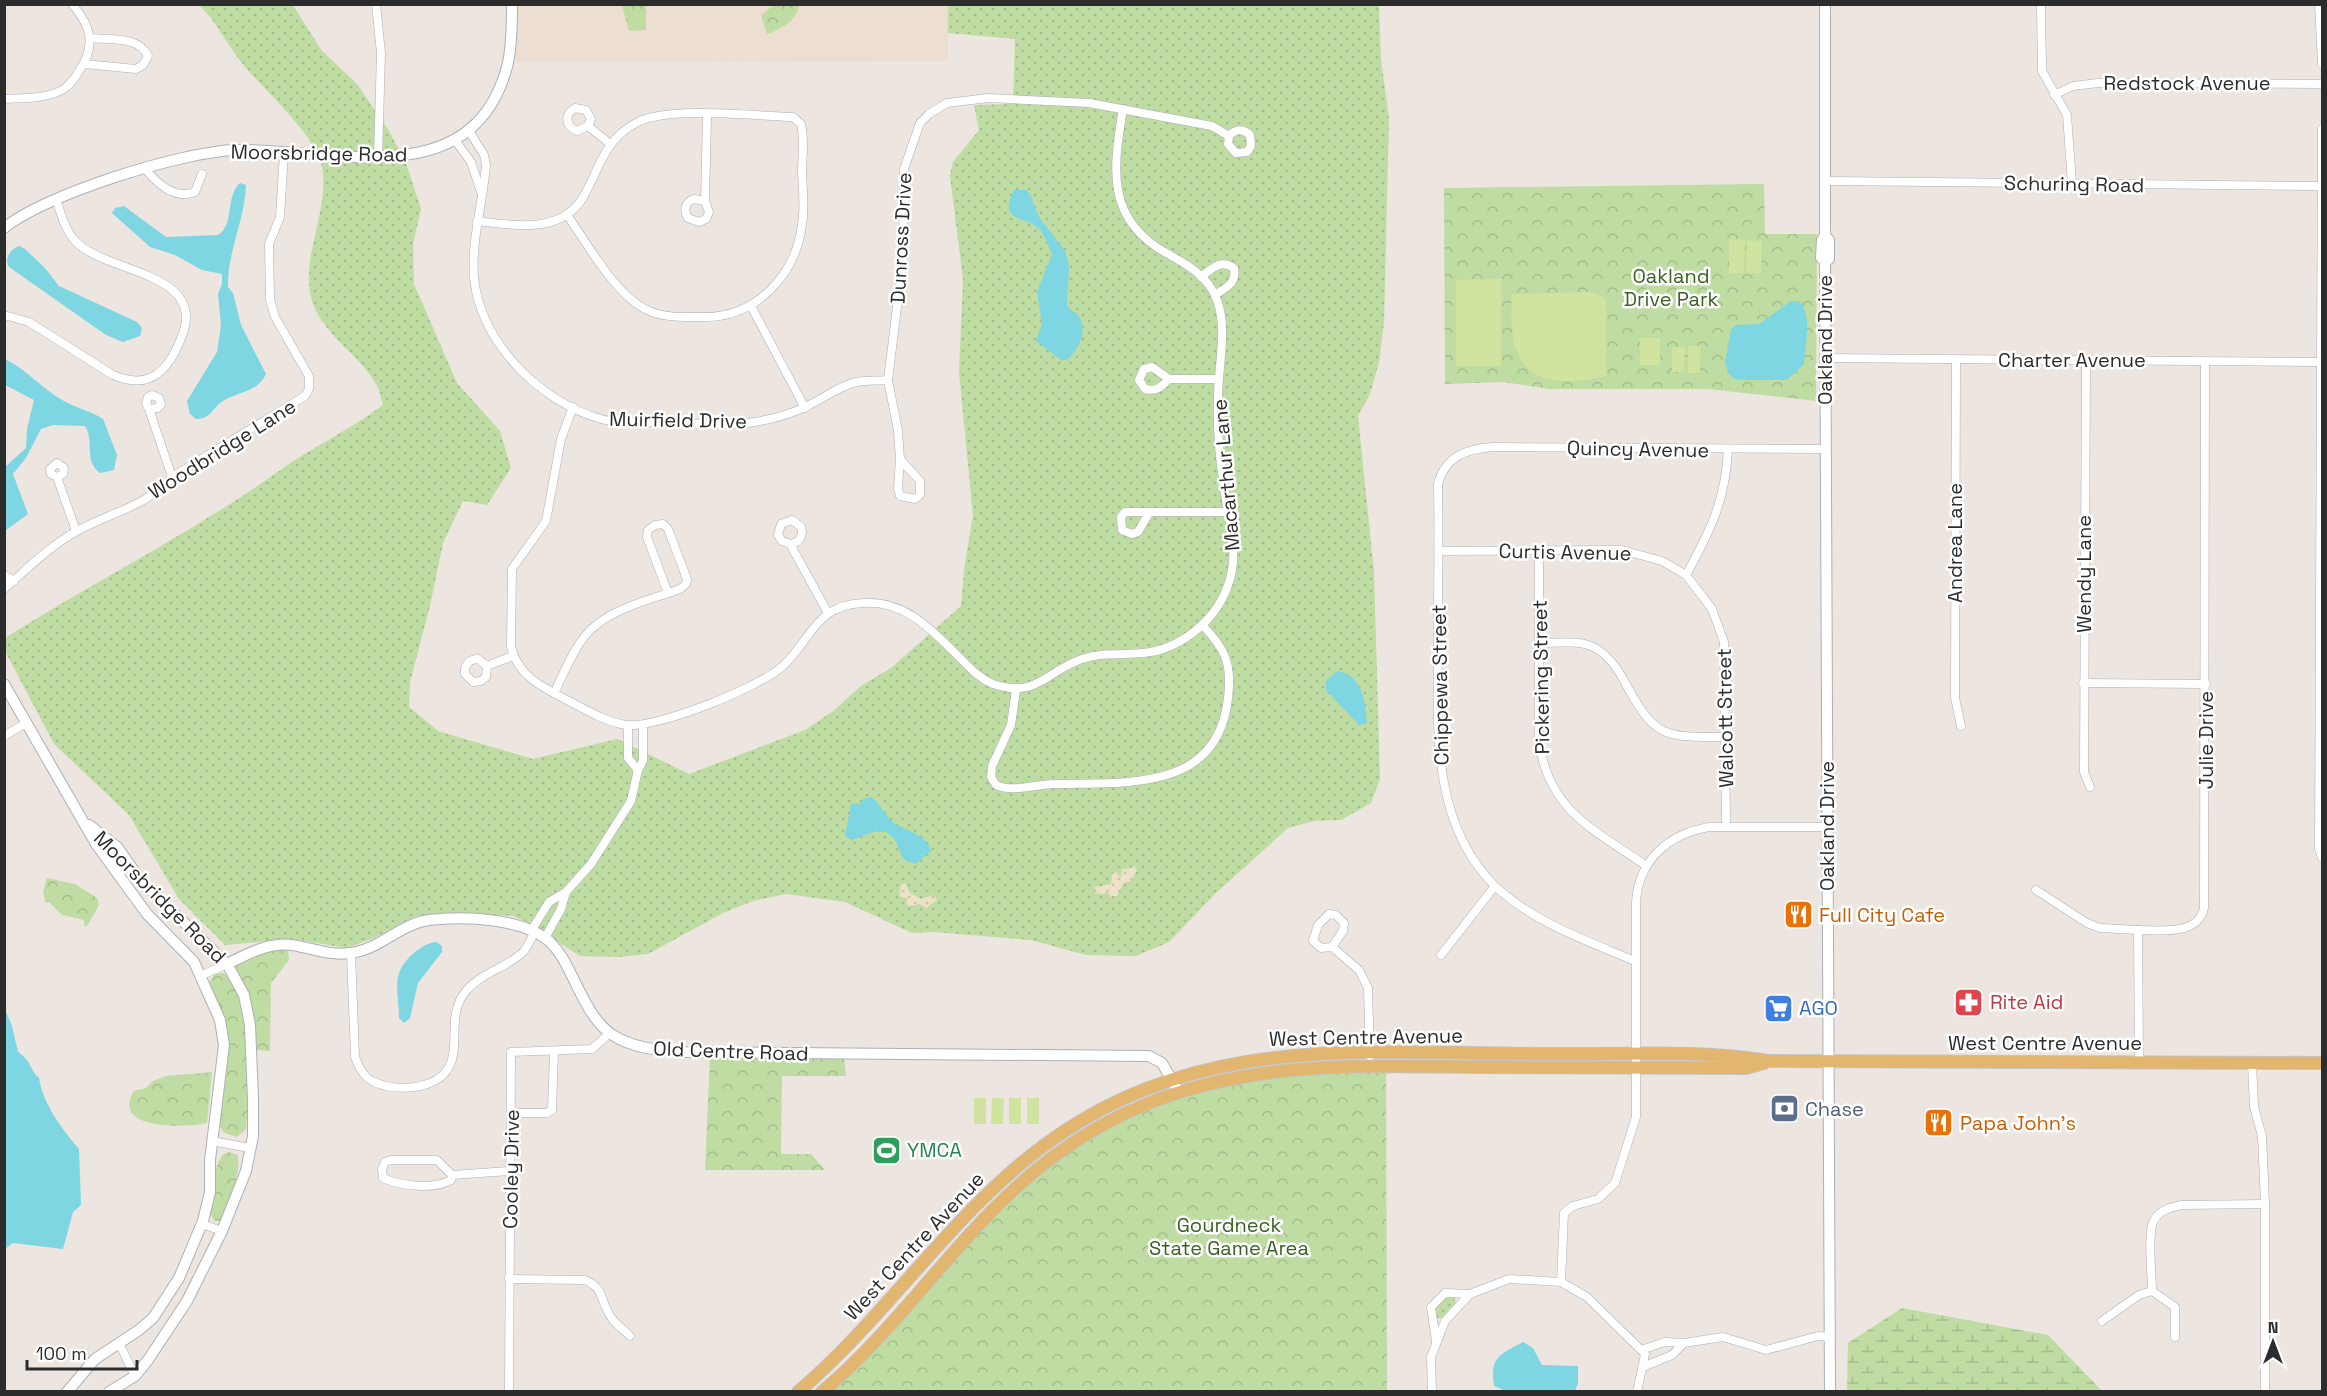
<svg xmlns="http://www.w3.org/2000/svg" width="2327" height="1396" viewBox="0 0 2327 1396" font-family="'Space Grotesk',sans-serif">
<defs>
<pattern id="grass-dots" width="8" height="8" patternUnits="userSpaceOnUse" patternTransform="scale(1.5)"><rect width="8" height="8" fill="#bfdca2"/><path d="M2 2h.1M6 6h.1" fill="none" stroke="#a4bd8c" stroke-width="1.8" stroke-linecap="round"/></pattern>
<pattern id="forest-crowns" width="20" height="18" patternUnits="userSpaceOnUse" patternTransform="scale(1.5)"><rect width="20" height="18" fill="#bfdca2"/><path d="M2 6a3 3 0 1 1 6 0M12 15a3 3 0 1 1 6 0" fill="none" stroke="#a4bd8c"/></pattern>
<pattern id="wetland-marsh" width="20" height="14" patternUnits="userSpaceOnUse" patternTransform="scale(1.5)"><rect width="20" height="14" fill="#bfdca2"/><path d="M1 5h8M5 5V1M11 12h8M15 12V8" fill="none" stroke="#a4bd8c"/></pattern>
<pattern id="sand-dots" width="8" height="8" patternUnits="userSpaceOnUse" patternTransform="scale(1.5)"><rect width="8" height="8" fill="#ede2c7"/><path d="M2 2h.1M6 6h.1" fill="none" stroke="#cbc2ab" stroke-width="1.8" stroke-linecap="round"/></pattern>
</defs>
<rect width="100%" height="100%" fill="#ece5e0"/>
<polygon fill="#ecdfd1" points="516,5 948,5 948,61 516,62"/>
<g fill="url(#grass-dots)">
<path d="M 199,5 L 293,5 L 322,51 L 357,84 L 389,131 L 406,163 L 421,209 L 413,244 L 414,284 L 457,383 L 500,431 L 511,468 L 487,505 L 463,501 L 443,543 L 430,606 L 410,682 L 409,707 L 438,731 L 533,759 L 617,739 L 689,774 L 805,730 L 832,712 L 861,686 L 891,668 L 961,606 L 964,570 L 973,515 L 959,372 L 963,279 L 950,176 L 953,162 L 979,130 L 974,105 L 1013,104 L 1015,39 L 948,33 L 948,5 L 1379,5 L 1381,60 L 1389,118 L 1384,322 L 1379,362 L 1370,394 L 1358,416 L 1374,572 L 1380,779 L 1371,803 L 1341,820 L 1314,821 L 1288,828 L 1215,894 L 1169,942 L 1136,956 L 1086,955 L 1031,940 L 934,932 L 912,933 L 845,902 L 786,894 L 753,901 L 723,913 L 648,954 L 620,957 L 580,956 L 527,922 L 513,916 L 467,913 L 413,917 L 376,937 L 347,948 L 292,939 L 225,945 L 179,899 L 129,815 L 54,744 L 5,651 L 5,638 C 95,581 192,533 279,471 C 312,447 350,430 383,405 C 381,399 380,390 376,384 C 359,353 320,334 311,297 C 301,256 330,209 322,167 C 317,136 262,88 242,63 C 226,44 217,22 199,5 Z"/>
<polygon points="1454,1296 1456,1303 1442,1318 1436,1318 1434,1309 1444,1297"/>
</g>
<g fill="url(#forest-crowns)">
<polygon points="622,5 646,5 646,30 629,31"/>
<path d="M 774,5 L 799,5 C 796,21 782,29 767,34 L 761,15 Z"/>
<polygon points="1764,184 1765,234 1817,234 1816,401 1707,389 1549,389 1504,382 1445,384 1444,188"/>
<polygon points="47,878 75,884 97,898 99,905 87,926 84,926 84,920 62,915 49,902 46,903 43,893"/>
<polygon points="284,949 288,950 289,960 271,983 270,1051 256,1050 235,966 237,963 262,951"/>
<path d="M 223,973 C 253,989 249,1098 246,1129 L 237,1137 L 224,1133 L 220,1126 L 226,1047 L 209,983 L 215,974 Z"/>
<polygon points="710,1057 844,1057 846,1076 782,1076 781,1154 811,1154 825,1170 705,1170"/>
<polygon points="1322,1062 1386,1064 1387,1391 818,1392 844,1369 1024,1177 1090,1128 1241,1072"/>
<path d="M 212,1072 L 207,1123 C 184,1128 110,1130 134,1091 L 146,1088 L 153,1081 L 166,1076 Z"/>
<path d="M 229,1152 L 237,1155 C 243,1167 228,1207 222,1221 L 215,1221 C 202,1209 214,1167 223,1154 Z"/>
</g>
<polygon fill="url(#wetland-marsh)" points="1902,1308 2048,1335 2102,1391 1847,1391 1848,1343"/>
<g fill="url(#sand-dots)">
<polygon points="1134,866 1137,870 1131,881 1124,883 1117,896 1110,897 1108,892 1103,894 1094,893 1095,887 1111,884 1112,872 1116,872 1121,878 1122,869 1128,869"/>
<polygon points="905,883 910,893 921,899 934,895 937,900 926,908 920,904 908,906 906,903 908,899 899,896 901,885"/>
</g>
<g fill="#d0e39f">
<polygon points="1729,239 1745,240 1744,273 1729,273"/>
<polygon points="1747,240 1762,241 1761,273 1746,273"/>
<polygon points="1501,279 1501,366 1456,366 1456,280"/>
<path d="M 1594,292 L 1606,300 L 1606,376 C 1532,393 1506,369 1512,294 Z"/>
<rect x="1640" y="338" width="20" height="27"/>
<polygon points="1688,346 1701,346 1700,373 1688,373"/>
<polygon points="1672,347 1685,347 1684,372 1672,372"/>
<rect x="974" y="1098" width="12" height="26"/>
<polygon points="992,1098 1004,1098 1003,1124 991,1124"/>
<rect x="1009" y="1098" width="12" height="26"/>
<rect x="1027" y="1098" width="12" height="26"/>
</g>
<g fill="#7ed6e2">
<path d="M 240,183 L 246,185 C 245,220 227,252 228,287 L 233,293 L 241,325 L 266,374 C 258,392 238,392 223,401 C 212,408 211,419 196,419 L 190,414 L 187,401 L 217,352 L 221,325 L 218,294 L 222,284 L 222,274 L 202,270 L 175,255 L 150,247 L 112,213 L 115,208 L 124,206 L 166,237 L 218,235 C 235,225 225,196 240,183 Z"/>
<path d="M 1014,190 L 1026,190 L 1030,194 L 1039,217 L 1065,251 L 1069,266 L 1067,305 C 1070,310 1074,311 1078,315 C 1089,330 1078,351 1067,360 L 1061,360 L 1036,341 L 1042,324 L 1037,292 L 1052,254 C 1048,246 1046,236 1039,229 C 1023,214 998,223 1014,190 Z"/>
<path d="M 19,246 L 25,249 L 45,268 L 59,286 L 137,322 L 142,328 L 140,336 L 123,342 L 106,335 L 9,267 C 4,259 10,249 19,246 Z"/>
<path d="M 1791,301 L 1799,301 C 1813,315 1805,345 1804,364 L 1787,380 L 1744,380 L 1735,379 L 1728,373 L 1725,362 L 1731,329 L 1736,325 L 1759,324 Z"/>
<path d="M 5,359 C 26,369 42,389 64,401 C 76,408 91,411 103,419 L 117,455 L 114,470 L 100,473 C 83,460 95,442 85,426 L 53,425 L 41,429 L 26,458 L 13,474 L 28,514 L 5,531 L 5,467 L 26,448 L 27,429 L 34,400 L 5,385 Z"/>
<path d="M 1337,671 C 1364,675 1365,704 1367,723 L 1359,725 L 1326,690 L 1326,681 Z"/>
<path d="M 871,797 C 881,804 884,815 893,822 C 906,832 926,833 931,851 L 915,864 L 905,860 C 900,854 899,848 896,842 C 886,822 866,835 852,840 L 845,836 L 851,804 L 861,803 L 863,799 Z"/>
<path d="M 436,942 L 442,946 L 442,952 L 418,983 L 410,1018 L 404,1023 L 399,1018 C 399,989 389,974 415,952 C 422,947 427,943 436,942 Z"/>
<path d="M 4,1007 L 12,1026 L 18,1052 C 33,1062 28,1068 39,1078 C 43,1104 62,1129 79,1149 L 81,1205 L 73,1212 L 63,1249 L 13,1243 L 5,1249 Z"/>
<path d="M 1523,1342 L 1533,1348 L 1542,1365 L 1578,1366 L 1578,1383 L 1575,1391 L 1506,1391 L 1494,1386 C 1490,1357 1499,1355 1523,1342 Z"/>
</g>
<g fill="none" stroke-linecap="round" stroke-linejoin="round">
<defs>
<g id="street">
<polyline points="376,4 381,53 378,157"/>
<polyline points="2041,4 2042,71 2067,115 2072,183"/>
<polyline points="2319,4 2322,63"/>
<path d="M 84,64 L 136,69 L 143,65 L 148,56 C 139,36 111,40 91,38"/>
<polyline points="2054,95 2073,86 2098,83 2322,84"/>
<path d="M 4,99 C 23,98 43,99 60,91 C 69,87 74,80 79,71 C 96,46 92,27 72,4"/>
<path d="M 588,126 L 577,131 C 565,126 564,114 575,108 L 586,110 L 591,119 L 588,126 L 609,143"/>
<polyline points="2322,129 2319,848 2322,858"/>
<path d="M 469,131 L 484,155 L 486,165 C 483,203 471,240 474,278 C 481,343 540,402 601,419 C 618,424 638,422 655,422 C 688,423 723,427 755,422 C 772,419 792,414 807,406 C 823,399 839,386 856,382 C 867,380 878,381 888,380"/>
<polyline points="455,140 471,162 481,192"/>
<path d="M 146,170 C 158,184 175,200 195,192 L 202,174"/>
<polyline points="1825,181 2322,186"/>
<path d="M 705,201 L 694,199 C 685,202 683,210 688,218 L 699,222 L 706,219 L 709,212 L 705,201 L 707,115"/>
<path d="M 477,221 C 511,225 556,234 580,202 C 588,191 593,177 599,165 C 608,146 618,132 638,122 C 670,106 754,116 793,117 L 801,124 C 805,139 802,159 802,174 C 803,190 805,208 802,224 C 796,275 756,318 703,317 C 683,317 662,318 645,309 C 613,292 588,244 567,215"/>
<path d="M 1201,277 C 1213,268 1220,259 1234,268 C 1237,283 1227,287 1215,295"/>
<polyline points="751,306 805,408"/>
<path d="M 4,315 L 29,322 L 113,375 C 128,381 143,384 157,374 C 170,364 176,351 182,336 C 206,275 116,273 82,247 C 66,235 62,217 56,199"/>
<polyline points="1824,358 2320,362"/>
<polyline points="2086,359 2084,772 2090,787"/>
<polyline points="1956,360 1955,698 1961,726"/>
<path d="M 1169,379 C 1161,387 1157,392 1145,389 L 1139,380 L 1144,369 L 1152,367 L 1169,379 L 1218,379"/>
<path d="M 573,407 L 561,439 L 546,521 L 512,569 L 511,646 C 517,676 544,688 569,701 C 586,710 606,722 626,725 C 656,729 764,686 785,664 C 812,637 817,605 863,603 C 906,600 933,631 961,659 C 971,669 980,679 993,684 C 1037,699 1046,671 1082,659 C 1102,652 1123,655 1144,653 C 1180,649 1214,622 1227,588 C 1241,554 1228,521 1224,486 C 1219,456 1217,427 1218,397 C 1218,366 1228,330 1217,300 C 1209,277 1188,265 1168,254 C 1105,220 1113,168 1123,109"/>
<polyline points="149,409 146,404 148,397 152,395 159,398 161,404 158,408 149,409 172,477"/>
<path d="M 900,459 L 920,481 L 920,495 L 915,499 L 900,496 L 898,489 L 900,459 L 898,431 L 888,380 L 903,258 L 904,169 L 920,123 L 929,114 L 947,103 L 988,98 L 1089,103 L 1212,126 L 1229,136 C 1235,129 1243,128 1250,135 L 1251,146 L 1247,152 L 1236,153 L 1228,144 L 1229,136"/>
<polyline points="57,477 51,474 50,469 57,463 64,468 63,474 57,477 76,531"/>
<polyline points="1149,513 1138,532 1132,534 1122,530 1121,517 1125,512 1227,512"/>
<path d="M 790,544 C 799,543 804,536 801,527 L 792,520 L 781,524 L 778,535 L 782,541 L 790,544 L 828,613"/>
<path d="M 1539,550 L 1539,742 C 1549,811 1593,829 1645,865"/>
<polyline points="1439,551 1622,550 1662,561 1686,575 1712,609 1724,642 1726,826"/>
<polyline points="4,575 14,581"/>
<path d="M 1686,575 C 1710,532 1726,499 1728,449"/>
<path d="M 4,589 C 27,569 50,546 77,531 C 107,514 150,505 172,477 L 305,396 L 309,389 L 309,376 L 275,317 L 270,300 L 269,244 L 280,217 L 284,153"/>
<path d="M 1538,643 C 1555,643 1578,640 1593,647 C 1606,653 1615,665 1622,677 C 1654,736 1659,738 1726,737"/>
<path d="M 487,666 L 486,677 L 481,681 L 473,682 L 465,674 C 464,665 469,659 478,659 L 487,666 L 513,656"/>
<polyline points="2083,683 2206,684"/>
<path d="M 1016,690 L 1011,725 L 992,766 L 991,777 L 996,785 C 1012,793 1037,784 1055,784 C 1125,782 1218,793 1228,698 C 1232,664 1226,649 1202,625"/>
<path d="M 554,693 C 565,672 575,642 595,626 C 617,607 653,599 680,589 L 686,584 L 687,579 L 668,529 L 663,524 L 655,525 L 648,530 L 647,537 L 668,593"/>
<polyline points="628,725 628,758 638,770"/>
<polyline points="4,736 26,723"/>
<polyline points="2036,890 2087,923 2100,928 2138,930"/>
<polyline points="531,931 549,902 566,892 591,864 631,801 638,770 643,761 643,725"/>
<polyline points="545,938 561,909 566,892"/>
<polyline points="1332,947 1321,948 1313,941 1318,925 1329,914 1336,915 1344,923 1343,931 1332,947 1359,970 1368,988 1370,1056"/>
<path d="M 351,953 L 355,1057 C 359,1067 363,1077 374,1082 C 397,1092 436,1090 449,1067 C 461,1044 446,1015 466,991 C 482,972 507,968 523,952 C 528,947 531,938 535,932"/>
<polyline points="1441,955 1495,886"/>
<path d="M 1635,961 C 1588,941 1535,923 1496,887 C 1429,822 1438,722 1438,638 C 1438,586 1439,535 1438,484 C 1445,456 1467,449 1492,447 L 1825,449"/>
<polyline points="200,976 227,964"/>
<path d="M 2139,1063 L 2138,930 C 2161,930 2198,936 2204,908 L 2205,362"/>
<polyline points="2252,1063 2254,1107 2262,1136 2265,1204 2265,1392"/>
<polyline points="512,1113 547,1113 552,1110 554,1051"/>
<polyline points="212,1141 250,1148"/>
<path d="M 391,1160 L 437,1160 L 452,1175 L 451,1180 C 434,1190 401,1186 383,1178 L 382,1169 L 385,1162 Z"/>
<polyline points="452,1175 509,1171"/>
<polyline points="202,1224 222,1231"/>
<path d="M 509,1279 L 585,1280 C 602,1287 600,1296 607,1310 C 611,1321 622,1328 630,1336"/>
<path d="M 1561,1282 L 1564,1213 L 1573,1206 L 1598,1199 L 1615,1183 L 1636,1117 L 1636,902 C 1639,859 1669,834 1709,827 L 1827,827"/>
<path d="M 2152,1291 C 2152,1276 2147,1231 2154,1220 C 2160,1210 2171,1207 2182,1205 L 2265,1204"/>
<polyline points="2152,1291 2175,1307 2175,1337"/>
<polyline points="2102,1321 2139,1295 2152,1291"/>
<polyline points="1436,1341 1431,1307 1445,1293 1470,1294"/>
<polyline points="119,1343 135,1376"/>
<polyline points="1641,1350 1665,1342 1684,1343 1723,1337 1766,1350 1818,1336 1829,1337"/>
<polyline points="1643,1367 1672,1355 1684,1343"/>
<polyline points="509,1392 511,1052 592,1049 610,1033"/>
<polyline points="1432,1392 1431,1357 1445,1321 1470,1294 1509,1279 1561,1282 1587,1297 1645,1354 1637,1392"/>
</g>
<g id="secondary">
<polyline points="1825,4 1825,236 1822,240 1821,258 1825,261 1830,1392"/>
<path d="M 4,228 C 46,194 181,152 235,150 C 333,148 475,197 508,63 C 512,44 512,24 512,4"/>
<polyline points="1825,261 1829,259 1829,240 1825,236"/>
<polyline points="4,684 96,844 147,914 194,962 220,1020 224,1045 210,1160 210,1192 203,1221 179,1278 153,1318 139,1330 95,1359 67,1392"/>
<polyline points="89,825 117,847 142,882 227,964 244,995 250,1025 253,1100 253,1136 246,1171 222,1231 187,1301 148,1360 135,1376 109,1392"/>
<path d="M 227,964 C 247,954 269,942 292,945 C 312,948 329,956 350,953 C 379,950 400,924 429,920 C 465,916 525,918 551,943 C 562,954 568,968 575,982 C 584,1000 594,1022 611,1034 C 632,1048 656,1050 681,1052 L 1149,1056 L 1162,1063 L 1178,1091"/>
</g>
<g id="primary">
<path d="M 798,1392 C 886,1317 950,1216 1042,1147 C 1196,1032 1362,1053 1543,1054 C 1617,1055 1695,1049 1768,1061 L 2322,1063"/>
<path d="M 822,1392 C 908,1320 966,1220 1057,1154 C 1189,1058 1329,1065 1484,1067 C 1571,1067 1659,1068 1746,1068 L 1764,1063"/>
</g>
</defs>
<use href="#street" stroke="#acb0b7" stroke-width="9"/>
<use href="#secondary" stroke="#acb0b7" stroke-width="12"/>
<use href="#primary" stroke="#c4c4c4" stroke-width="14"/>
<use href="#street" stroke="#fff" stroke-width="8"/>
<use href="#secondary" stroke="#fff" stroke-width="10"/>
<use href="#primary" stroke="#e2b66e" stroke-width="12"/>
</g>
<defs>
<symbol id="restaurant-square" viewBox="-11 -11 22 22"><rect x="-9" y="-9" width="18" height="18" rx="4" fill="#e8710a" stroke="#fff"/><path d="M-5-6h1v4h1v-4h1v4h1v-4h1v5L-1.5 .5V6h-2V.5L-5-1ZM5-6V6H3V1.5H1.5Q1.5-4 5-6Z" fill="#fff"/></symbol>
<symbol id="pharmacy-square" viewBox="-11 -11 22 22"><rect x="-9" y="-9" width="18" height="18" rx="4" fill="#e0444e" stroke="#fff"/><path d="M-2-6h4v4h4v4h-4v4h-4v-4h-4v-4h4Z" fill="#fff"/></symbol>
<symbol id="supermarket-square" viewBox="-11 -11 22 22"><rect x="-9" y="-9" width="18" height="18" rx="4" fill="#3f7fe0" stroke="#fff"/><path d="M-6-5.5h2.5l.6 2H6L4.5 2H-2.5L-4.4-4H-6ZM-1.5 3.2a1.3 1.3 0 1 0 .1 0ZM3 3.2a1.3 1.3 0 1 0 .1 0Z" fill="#fff"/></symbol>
<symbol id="bank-square" viewBox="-11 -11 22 22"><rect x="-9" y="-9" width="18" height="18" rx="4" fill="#5c6f8a" stroke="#fff"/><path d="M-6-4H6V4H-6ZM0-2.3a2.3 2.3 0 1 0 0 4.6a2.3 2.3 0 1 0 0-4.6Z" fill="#fff"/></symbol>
<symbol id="stadium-square" viewBox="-11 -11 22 22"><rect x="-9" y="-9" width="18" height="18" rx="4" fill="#2e9e5b" stroke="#fff"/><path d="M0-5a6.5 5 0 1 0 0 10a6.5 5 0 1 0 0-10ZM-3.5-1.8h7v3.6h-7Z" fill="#fff"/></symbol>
</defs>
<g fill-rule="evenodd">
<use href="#restaurant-square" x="1782" y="898" width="33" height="33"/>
<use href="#pharmacy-square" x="1952" y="986" width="33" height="33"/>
<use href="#supermarket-square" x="1762" y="992" width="33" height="33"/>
<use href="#bank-square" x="1768" y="1092" width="33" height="33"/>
<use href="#restaurant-square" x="1922" y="1106" width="33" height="33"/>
<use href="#stadium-square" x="870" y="1134" width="33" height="33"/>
</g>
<g text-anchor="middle" stroke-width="5" stroke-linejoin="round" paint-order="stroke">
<g font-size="20" fill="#2c2c2c" stroke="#fff">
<text x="2187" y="90">Redstock Avenue</text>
<text transform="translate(319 153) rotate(1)" y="7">Moorsbridge Road</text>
<text transform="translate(2074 184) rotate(1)" y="7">Schuring Road</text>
<text transform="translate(901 238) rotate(-87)" y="7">Dunross Drive</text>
<text transform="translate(1825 340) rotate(-90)" y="7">Oakland Drive</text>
<text x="2072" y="367">Charter Avenue</text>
<text transform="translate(678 420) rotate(1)" y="7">Muirfield Drive</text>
<text transform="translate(222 449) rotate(-32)" y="7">Woodbridge Lane</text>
<text transform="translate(1638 449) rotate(1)" y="7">Quincy Avenue</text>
<text transform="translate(1226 475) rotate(-95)" y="7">Macarthur Lane</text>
<text transform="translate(1955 543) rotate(-90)" y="7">Andrea Lane</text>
<text transform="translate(1565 552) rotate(1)" y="7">Curtis Avenue</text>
<text transform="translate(2084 574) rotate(-90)" y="7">Wendy Lane</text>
<text transform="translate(1541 677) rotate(-91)" y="7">Pickering Street</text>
<text transform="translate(1440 685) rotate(-91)" y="7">Chippewa Street</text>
<text transform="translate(1725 718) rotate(-91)" y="7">Walcott Street</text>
<text transform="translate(2206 740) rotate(-90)" y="7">Julie Drive</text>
<text transform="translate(1827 826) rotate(-90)" y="7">Oakland Drive</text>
<text transform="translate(160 897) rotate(45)" y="7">Moorsbridge Road</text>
<text transform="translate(1366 1037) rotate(-1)" y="7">West Centre Avenue</text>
<text x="2045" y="1050">West Centre Avenue</text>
<text transform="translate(731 1051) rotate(2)" y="7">Old Centre Road</text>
<text transform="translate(511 1169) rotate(-89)" y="7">Cooley Drive</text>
<text transform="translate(914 1246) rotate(-47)" y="7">West Centre Avenue</text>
</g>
<g font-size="20" fill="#396223" stroke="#fff">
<text x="1671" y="283">Oakland<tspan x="1671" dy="23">Drive Park</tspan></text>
<text x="1229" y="1232">Gourdneck<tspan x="1229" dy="23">State Game Area</tspan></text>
</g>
<g font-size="20" fill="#c56008" stroke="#fff" text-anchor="start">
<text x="1819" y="922">Full City Cafe</text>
<text x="1960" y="1130">Papa John's</text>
</g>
<g font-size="20" fill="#be3a42" stroke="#fff" text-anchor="start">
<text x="1990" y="1009">Rite Aid</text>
</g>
<g font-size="20" fill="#366cbe" stroke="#fff" text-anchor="start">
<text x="1799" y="1015">AGO</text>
</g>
<g font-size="20" fill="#4e5e75" stroke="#fff" text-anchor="start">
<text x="1805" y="1116">Chase</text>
</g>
<g font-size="20" fill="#27864d" stroke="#fff" text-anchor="start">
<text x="907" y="1157">YMCA</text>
</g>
</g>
<rect width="2327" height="1396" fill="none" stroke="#2c2c2c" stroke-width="12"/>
<g transform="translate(2273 1342)" stroke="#ffffff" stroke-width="4.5" paint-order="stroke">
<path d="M0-4.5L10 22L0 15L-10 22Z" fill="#2c2c2c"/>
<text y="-9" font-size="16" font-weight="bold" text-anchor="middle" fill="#2c2c2c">N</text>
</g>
<path d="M27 1360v9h110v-9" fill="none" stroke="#2c2c2c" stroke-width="3"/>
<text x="36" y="1360" font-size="18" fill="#2c2c2c" stroke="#ffffff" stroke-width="4.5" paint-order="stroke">100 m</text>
</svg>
